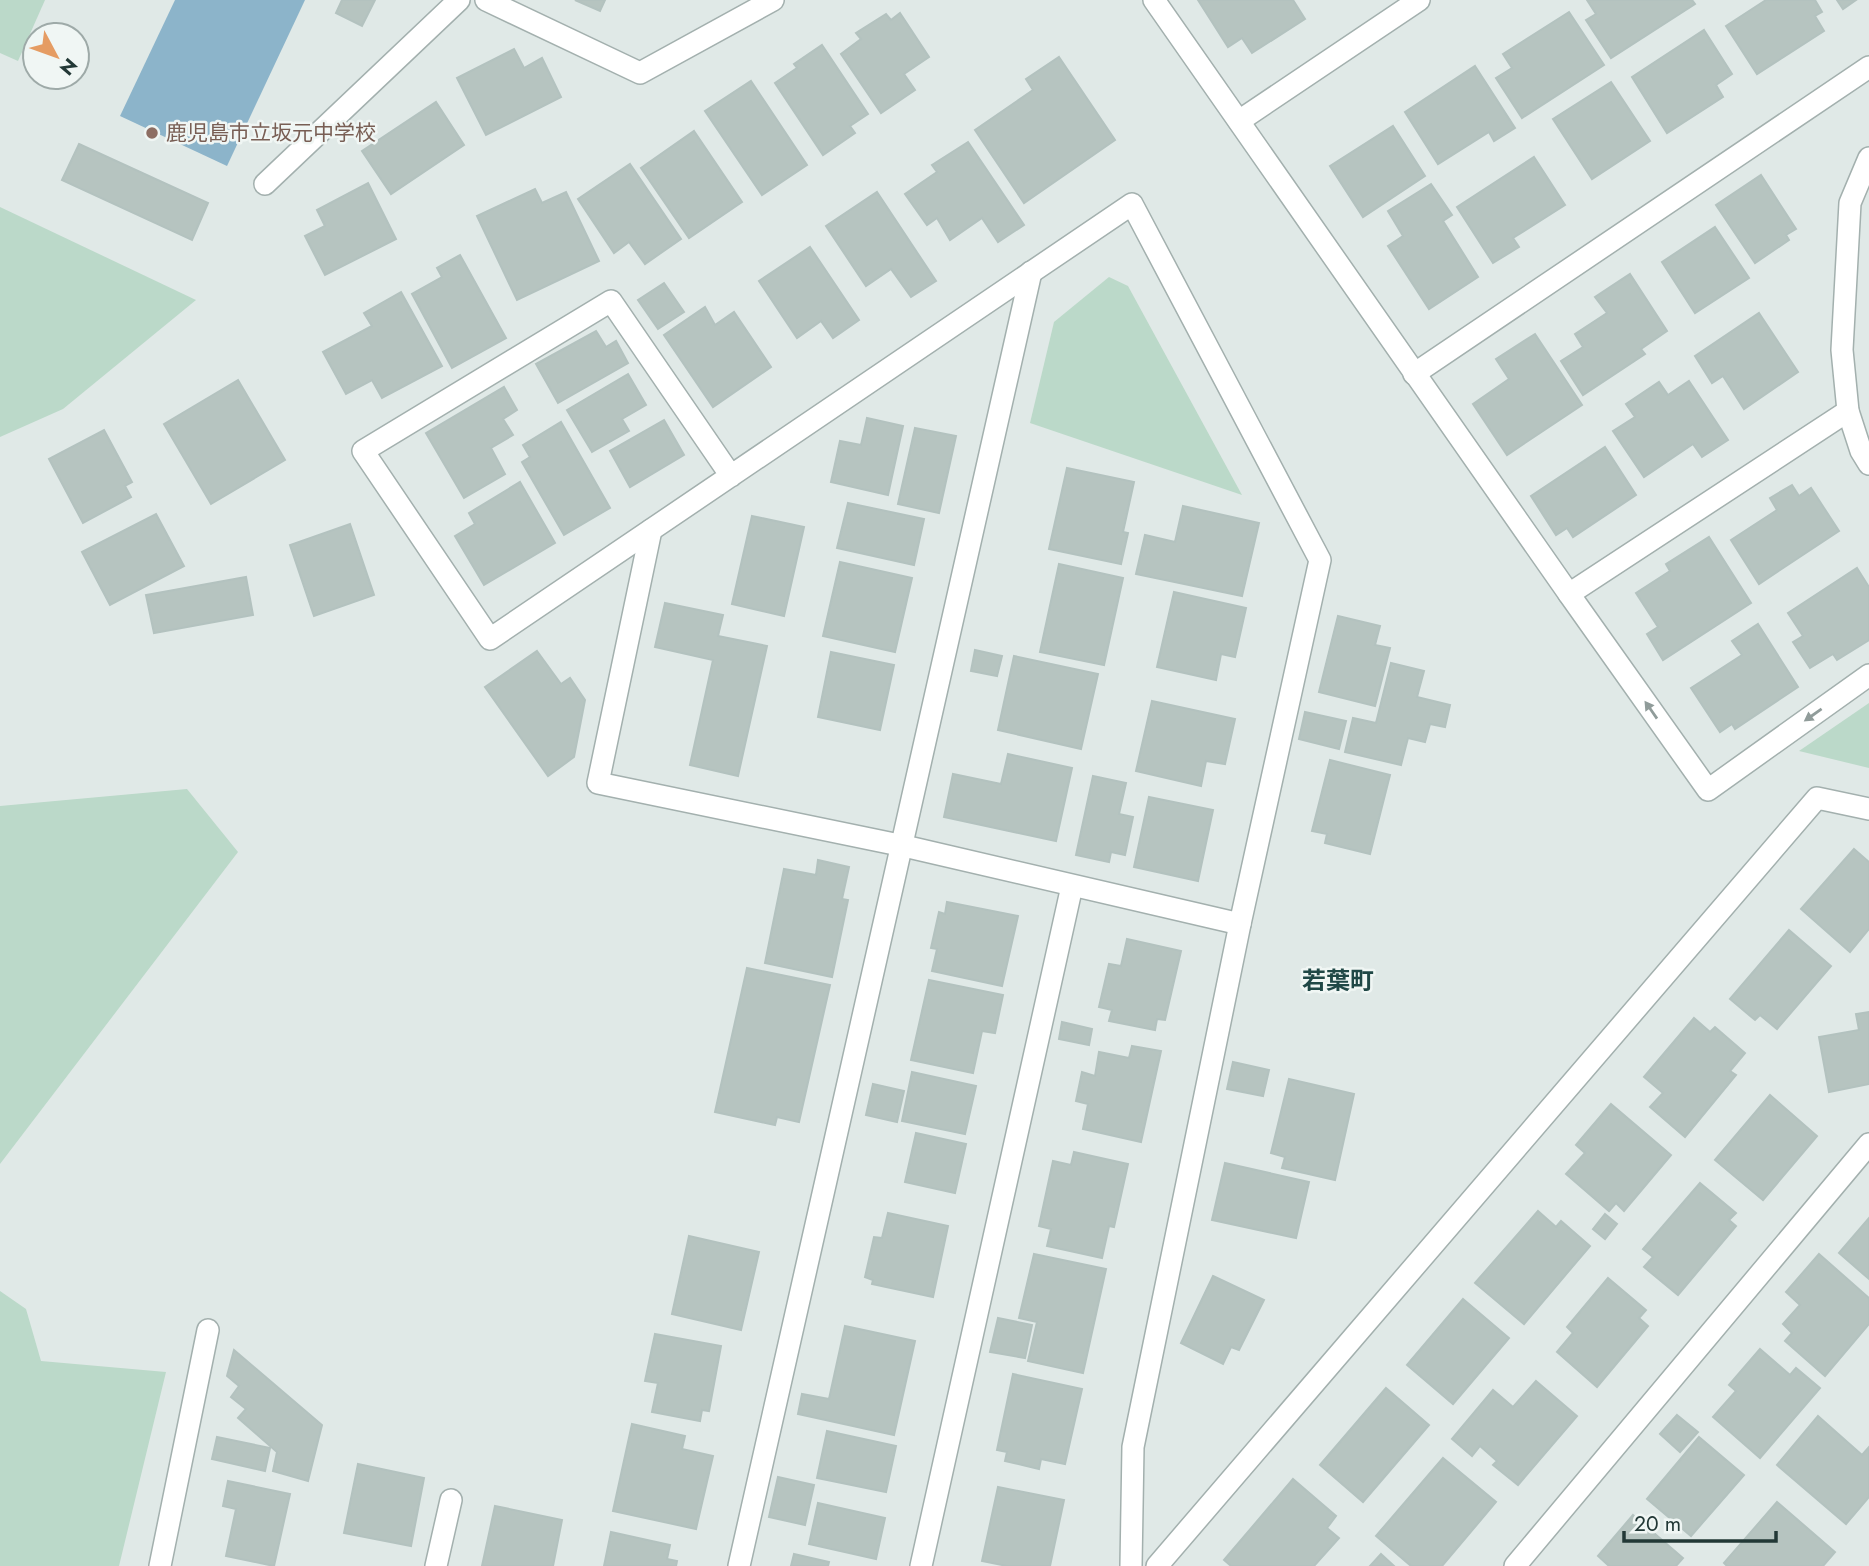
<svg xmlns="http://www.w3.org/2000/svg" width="1869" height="1566" viewBox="0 0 1869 1566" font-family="Jost,'Noto Sans JP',sans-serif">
<rect width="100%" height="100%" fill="#e0e9e7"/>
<g fill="#bbd9c9">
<polygon points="0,0 45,0 18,61 0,53"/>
<polygon points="0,207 196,300 63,409 0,437"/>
<polygon points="1109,277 1128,286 1242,495 1030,423 1054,322"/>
<polygon points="1869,703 1869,768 1799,751"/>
<polygon points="187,789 238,852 0,1164 0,806"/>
<polygon points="0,1291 26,1309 41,1361 166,1372 119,1566 0,1566"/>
</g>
<polygon fill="#8cb4ca" points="175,0 305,0 227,166 120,116"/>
<g fill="#b6c4c0" stroke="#b3c2bf" stroke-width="2">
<polygon points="342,0 375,0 362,26 336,13"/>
<polygon points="575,0 605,0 600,11"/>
<polygon points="1198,0 1293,0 1305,19 1252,53 1242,38 1228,47"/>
<polygon points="1587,0 1692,0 1695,4 1611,58 1586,20 1596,14"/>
<polygon points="1766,0 1815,0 1822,12 1815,16 1824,31 1757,74 1726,26"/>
<polygon points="1837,0 1856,0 1843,9"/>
<polygon points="1569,12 1604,65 1522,118 1496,78 1512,68 1503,54"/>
<polygon points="900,13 929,57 904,74 915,90 881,113 841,54 861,39 856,33 886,14 891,20"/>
<polygon points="1704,30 1732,74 1716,85 1723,97 1667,133 1632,77"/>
<polygon points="822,45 868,114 850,126 855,133 823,155 775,83 797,68 794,64"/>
<polygon points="514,49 524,68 542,58 561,97 486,135 457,78"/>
<polygon points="1059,57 1115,140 1024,203 975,130 1033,90 1026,79"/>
<polygon points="1475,66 1515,128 1494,141 1489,132 1438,164 1405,112"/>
<polygon points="751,81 807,165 762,195 705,111"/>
<polygon points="1611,82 1650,141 1592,179 1553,119"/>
<polygon points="436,102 464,145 391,194 362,151"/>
<polygon points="1393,126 1425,176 1363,217 1330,166"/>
<polygon points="694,131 742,202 689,238 641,168"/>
<polygon points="968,142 1024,225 998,242 982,218 950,240 937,218 927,225 905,194 937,172 932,165"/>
<polygon points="79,144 208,203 192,240 62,180"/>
<polygon points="1534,157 1565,205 1513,238 1519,247 1493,263 1457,207"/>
<polygon points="630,164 681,239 645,264 629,242 614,253 578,199"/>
<polygon points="1761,175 1796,229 1786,235 1789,240 1755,263 1716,205"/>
<polygon points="368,183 396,239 325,275 305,236 325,226 317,210"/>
<polygon points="1431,184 1452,215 1443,221 1478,277 1429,309 1388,246 1403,236 1388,211"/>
<polygon points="535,189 542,203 566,192 599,261 517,300 477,216"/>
<polygon points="877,192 936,281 911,297 891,269 866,286 826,226"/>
<polygon points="1715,227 1749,278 1695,313 1662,262"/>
<polygon points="810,247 859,320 833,338 821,321 797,338 759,281"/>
<polygon points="460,255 506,338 452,368 412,294 442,277 437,268"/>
<polygon points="1630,274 1667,331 1641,349 1645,354 1583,395 1561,361 1583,347 1575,334 1607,313 1595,297"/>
<polygon points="664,283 684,312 658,329 638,300"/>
<polygon points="401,292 442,366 382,398 372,380 346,394 323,352 372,326 364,313"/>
<polygon points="705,307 715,325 734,312 771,367 713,407 664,335"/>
<polygon points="1759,313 1798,372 1744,409 1723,376 1712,383 1695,356"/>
<polygon points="596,331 606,347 616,341 628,363 558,403 536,364"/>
<polygon points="1535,334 1582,405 1507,455 1473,404 1509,379 1496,359"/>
<polygon points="628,374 646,405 622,419 629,431 592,452 567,410"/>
<polygon points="238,380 285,460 211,504 164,424"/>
<polygon points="1689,381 1728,440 1702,457 1693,444 1644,477 1613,431 1635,417 1626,404 1659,382 1668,395"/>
<polygon points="504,387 517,410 503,419 513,435 491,448 505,474 464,498 426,433"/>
<polygon points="867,418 903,426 888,495 831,482 840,441 861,445"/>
<polygon points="664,420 684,455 630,487 610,451"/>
<polygon points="561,422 610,508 564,535 522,462 530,457 523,445"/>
<polygon points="915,428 956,436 939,513 898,504"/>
<polygon points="104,430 132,482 125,486 131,497 83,523 49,459"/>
<polygon points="1605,447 1636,495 1573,537 1567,528 1556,535 1531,496"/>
<polygon points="1067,468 1134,482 1123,532 1128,533 1121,564 1049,549"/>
<polygon points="520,482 555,543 484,585 455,536 475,524 469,513"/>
<polygon points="1792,485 1799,496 1811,488 1839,531 1759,584 1731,540 1777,510 1770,498"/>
<polygon points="848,503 924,519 914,565 837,548"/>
<polygon points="1183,506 1259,523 1242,596 1136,574 1145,535 1175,542"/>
<polygon points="156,514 184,566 110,605 82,552"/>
<polygon points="752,516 804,527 784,616 732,604"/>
<polygon points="350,524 374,595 314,616 290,545"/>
<polygon points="1709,537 1751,603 1663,660 1647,634 1658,627 1636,593 1670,571 1666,564"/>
<polygon points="840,562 912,578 895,652 823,636"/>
<polygon points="1059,564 1123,578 1104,665 1040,652"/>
<polygon points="1857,568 1869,587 1869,640 1837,660 1833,654 1810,668 1793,642 1803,636 1788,613"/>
<polygon points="246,577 253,615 154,633 146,595"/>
<polygon points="1174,592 1246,608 1235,657 1221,654 1216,680 1157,667"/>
<polygon points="665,603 723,615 718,636 767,646 738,776 690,765 713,660 655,647"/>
<polygon points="1338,616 1380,626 1375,645 1390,648 1375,706 1319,692"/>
<polygon points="1758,624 1798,687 1735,729 1732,724 1720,732 1691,688 1742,655 1732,641"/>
<polygon points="975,650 1002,656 997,676 971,671"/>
<polygon points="537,651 561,684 570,678 585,700 574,757 548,776 485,687"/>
<polygon points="831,652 894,665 880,730 818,717"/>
<polygon points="1014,656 1098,674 1081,749 998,730"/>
<polygon points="1391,663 1424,671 1417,697 1450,705 1445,727 1430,724 1425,742 1408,738 1401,765 1345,752 1353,718 1376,723"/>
<polygon points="1152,701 1235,719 1225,764 1206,761 1201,786 1136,771"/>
<polygon points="1305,712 1346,721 1339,749 1299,739"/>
<polygon points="1008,754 1072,768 1056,841 944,817 953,774 1001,784"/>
<polygon points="1330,760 1390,775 1370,854 1325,843 1327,834 1312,831"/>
<polygon points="1093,776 1126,783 1119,814 1133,817 1125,855 1111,852 1109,862 1076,855"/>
<polygon points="1149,797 1213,810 1198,881 1134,867"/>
<polygon points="1854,849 1869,862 1869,929 1850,952 1801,909"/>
<polygon points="818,860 849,867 842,899 848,900 832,977 765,963 784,869 816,875"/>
<polygon points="947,902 1018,916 1002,986 932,971 937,949 931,948 939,912 945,914"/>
<polygon points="1789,930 1831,966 1777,1029 1760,1015 1755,1020 1730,999"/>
<polygon points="1127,939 1181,951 1165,1020 1157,1019 1155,1030 1109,1021 1112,1010 1099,1007 1109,964 1121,966"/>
<polygon points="747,968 830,985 799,1122 777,1117 775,1125 715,1112"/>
<polygon points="929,980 1003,995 995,1033 982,1031 973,1073 911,1060"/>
<polygon points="1869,1012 1869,1084 1829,1092 1819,1037 1859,1030 1856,1014"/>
<polygon points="1694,1018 1710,1032 1715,1027 1745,1053 1730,1071 1736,1075 1685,1137 1650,1107 1663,1093 1644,1077"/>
<polygon points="1062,1022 1092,1029 1089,1045 1059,1039"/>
<polygon points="1132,1046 1161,1051 1141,1142 1083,1129 1088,1104 1076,1101 1082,1072 1095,1076 1099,1052 1129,1058"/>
<polygon points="1233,1062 1269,1070 1263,1096 1227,1089"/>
<polygon points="912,1072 976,1086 965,1134 902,1121"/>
<polygon points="1289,1079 1354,1094 1335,1180 1282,1168 1285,1157 1271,1153"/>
<polygon points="873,1084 904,1091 897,1122 866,1115"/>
<polygon points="1770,1095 1817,1136 1763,1200 1715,1160"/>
<polygon points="1611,1104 1671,1155 1624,1211 1616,1203 1609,1211 1566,1174 1585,1153 1576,1145"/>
<polygon points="916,1133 966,1144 955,1193 905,1182"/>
<polygon points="1074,1152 1128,1164 1114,1227 1109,1226 1102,1258 1047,1246 1051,1229 1039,1226 1053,1161 1071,1165"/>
<polygon points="1225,1163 1309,1182 1296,1238 1212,1220"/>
<polygon points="1700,1183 1736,1213 1729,1220 1736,1226 1678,1295 1644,1267 1653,1257 1643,1249"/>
<polygon points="1538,1211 1556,1227 1561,1221 1590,1246 1524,1324 1475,1283"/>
<polygon points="888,1213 948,1226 933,1297 872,1284 873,1280 865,1277 874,1237 882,1238"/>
<polygon points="1605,1214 1617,1224 1605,1239 1593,1229"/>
<polygon points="1869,1218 1869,1279 1839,1253"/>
<polygon points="689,1236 759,1252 741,1330 672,1314"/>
<polygon points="1034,1254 1106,1269 1083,1373 1028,1361 1037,1322 1019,1318"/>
<polygon points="1819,1254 1869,1298 1869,1324 1825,1376 1785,1341 1792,1333 1783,1324 1800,1305 1786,1292"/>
<polygon points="1213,1276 1264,1300 1239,1350 1231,1347 1223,1364 1181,1343"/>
<polygon points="1608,1278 1646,1310 1639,1318 1648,1326 1597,1387 1557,1352 1573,1333 1567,1327"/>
<polygon points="1463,1299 1509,1338 1453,1404 1407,1365"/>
<polygon points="998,1318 1032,1325 1025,1358 990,1352"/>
<polygon points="845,1326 915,1341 894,1435 798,1414 802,1394 829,1399"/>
<polygon points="655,1334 721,1346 709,1411 702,1410 700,1421 652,1412 658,1383 645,1381"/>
<polygon points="1760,1349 1790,1375 1796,1368 1820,1388 1760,1458 1713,1417 1736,1391 1729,1385"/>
<polygon points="234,1350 322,1425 308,1481 273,1471 277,1452 238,1418 246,1409 231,1397 239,1386 227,1376"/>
<polygon points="1013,1374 1082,1389 1065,1464 1041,1459 1039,1469 1005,1461 1007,1452 997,1450"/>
<polygon points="1536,1381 1577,1416 1518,1485 1493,1465 1497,1461 1480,1446 1472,1456 1452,1439 1493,1390 1513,1407"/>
<polygon points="1386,1388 1429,1425 1363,1502 1320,1465"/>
<polygon points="1677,1415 1698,1432 1680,1452 1660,1434"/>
<polygon points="1818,1416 1862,1455 1869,1447 1869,1497 1846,1524 1777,1465"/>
<polygon points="632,1424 685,1436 682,1449 713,1456 696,1529 613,1511"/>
<polygon points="827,1431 896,1446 886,1492 817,1478"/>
<polygon points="217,1437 270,1448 265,1471 212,1459"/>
<polygon points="1699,1437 1744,1475 1691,1536 1647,1499"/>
<polygon points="1443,1458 1496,1502 1442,1566 1411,1566 1376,1536"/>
<polygon points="358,1464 424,1478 411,1546 344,1533"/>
<polygon points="778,1477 814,1485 805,1525 769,1517"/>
<polygon points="1293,1479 1336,1516 1327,1528 1339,1538 1314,1566 1231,1566 1224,1560"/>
<polygon points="228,1481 290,1494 274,1566 226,1556 236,1509 223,1506"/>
<polygon points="998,1487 1064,1500 1050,1566 1007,1566 982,1561"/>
<polygon points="1777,1502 1835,1552 1823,1566 1727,1566 1724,1563"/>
<polygon points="818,1503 885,1518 876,1559 809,1544"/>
<polygon points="495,1506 562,1520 553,1566 482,1566"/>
<polygon points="1633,1515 1683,1558 1676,1566 1609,1566 1598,1556"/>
<polygon points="611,1532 670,1545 667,1559 677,1561 676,1566 604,1566"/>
<polygon points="794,1554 829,1562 828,1566 791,1566"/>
<polygon points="1381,1554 1394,1566 1370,1566"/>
</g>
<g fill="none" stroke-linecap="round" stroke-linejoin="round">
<defs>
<g id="street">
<polyline points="486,0 640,73 773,0"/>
<polyline points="1154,0 1569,594 1848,411"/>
<polyline points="1239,121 1419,0"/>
<polyline points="1869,158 1850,203 1842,350 1848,411 1861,451 1869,464"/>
<polyline points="265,184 459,0"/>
<polyline points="1414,374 1869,67"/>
<polyline points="731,476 611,301 363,451 490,639 1132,204 1320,560 1240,924 1133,1447 1131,1566"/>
<polyline points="651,530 598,783 904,846 1240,924"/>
<polyline points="1569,594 1708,790 1869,675"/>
<polyline points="160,1566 208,1330"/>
<polyline points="436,1566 451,1500"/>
<polyline points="739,1566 1031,272"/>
<polyline points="921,1566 1072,886"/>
<polyline points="1157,1566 1817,798 1869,809"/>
<polyline points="1515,1566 1869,1144"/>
</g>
</defs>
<use href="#street" stroke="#a3b0ae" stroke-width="24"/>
<use href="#street" stroke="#fff" stroke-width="21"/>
</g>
<defs><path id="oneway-solid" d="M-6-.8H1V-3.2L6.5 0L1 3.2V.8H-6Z" transform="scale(1.75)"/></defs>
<g fill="#909c9a">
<use href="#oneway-solid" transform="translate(1651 710) rotate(-125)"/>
<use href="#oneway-solid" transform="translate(1813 715) rotate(145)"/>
</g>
<circle fill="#8d6e63" stroke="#f0f6f4" stroke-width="2.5" cx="152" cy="133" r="7"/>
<g text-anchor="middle" stroke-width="5" stroke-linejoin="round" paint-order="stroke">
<g font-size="21" fill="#785e54" stroke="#f0f6f4" text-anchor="start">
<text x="166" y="140">鹿児島市立坂元中学校</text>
</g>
<g font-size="24" font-weight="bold" fill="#204846" stroke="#f0f6f4">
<text x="1338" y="989">若葉町</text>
</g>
</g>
<g transform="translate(56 56) rotate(131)"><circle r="33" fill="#f0f6f4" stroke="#9eaaa8" stroke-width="2"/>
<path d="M0-5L12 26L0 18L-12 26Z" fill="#e59c63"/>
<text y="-10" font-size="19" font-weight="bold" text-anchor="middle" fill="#223836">N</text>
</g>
<path d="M1624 1531v10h152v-10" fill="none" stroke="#223836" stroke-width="3.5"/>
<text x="1634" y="1531" font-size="21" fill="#223836" stroke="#f0f6f4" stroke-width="5" paint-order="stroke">20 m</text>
</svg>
